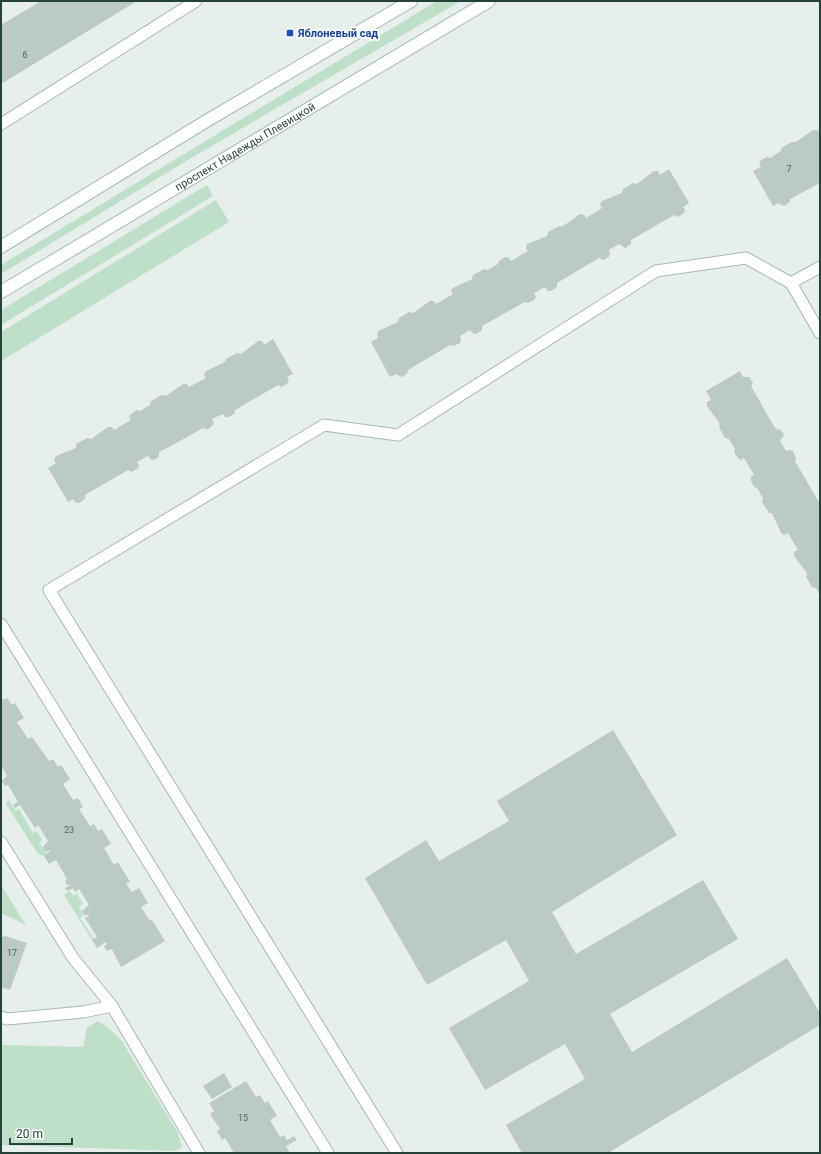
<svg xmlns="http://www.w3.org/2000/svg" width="821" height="1154" viewBox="0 0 821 1154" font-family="Roboto,sans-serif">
<rect width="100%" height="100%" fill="#e6efeb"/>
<g fill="#bfe0c8">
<polygon points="437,1 461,1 191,158 1,274 1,265"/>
<polygon points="207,185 213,196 1,325 1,310"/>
<polygon points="216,200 229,222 1,361 1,332"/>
<polygon points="8,799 16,811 19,809 33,833 37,831 42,840 39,842 47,854 44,856 38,854 6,804"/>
<polygon points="1,885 26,925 1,913"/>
<polygon points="70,891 73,896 77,894 83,904 79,907 84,915 80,918 94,939 92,940 64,895"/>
<polygon points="98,1021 108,1027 122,1041 178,1133 182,1147 176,1151 1,1145 1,1045 83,1047 87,1028"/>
</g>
<g fill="#bbcac4">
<polygon points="41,1 137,1 1,84 1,25"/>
<polygon points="813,130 817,130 820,133 820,183 790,199 790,202 784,206 778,203 773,206 753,171 761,167 759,163 761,160 767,157 770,158 781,151 781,148 792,142 796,142"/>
<polygon points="669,169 689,203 683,207 685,210 684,213 678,217 674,215 631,240 631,244 625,248 619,244 609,250 610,253 609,257 603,260 599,258 557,283 557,287 551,291 548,291 545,287 534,293 536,297 534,300 528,303 525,302 482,326 482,330 476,334 472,333 470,330 460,336 461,340 460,343 454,346 450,345 408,370 407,374 401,377 396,374 390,377 371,342 378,338 377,335 378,331 398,322 399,318 409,312 413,313 430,301 434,301 436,304 453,294 451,291 453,288 472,279 473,275 484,269 488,270 498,264 499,261 505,257 509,258 511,261 528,251 526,248 527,244 547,236 548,232 559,226 562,227 580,214 584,215 586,218 602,208 600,205 602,201 622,193 623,189 633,183 637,184 654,171 658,171 660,175"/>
<polygon points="273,339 293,374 287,377 289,380 287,384 281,387 278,385 235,410 234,414 228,417 225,417 223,414 212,419 214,423 212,426 207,430 203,428 171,446 159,452 159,457 153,460 150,459 148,456 137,462 139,466 137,469 131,472 128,470 85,495 85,499 79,503 75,502 73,499 68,502 48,468 56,463 54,460 56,456 76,448 76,444 87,438 91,439 108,427 112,427 114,430 131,420 129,417 131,414 137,410 140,411 150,405 151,401 162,395 166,396 183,384 187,384 189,387 206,378 204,374 206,371 225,362 226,359 237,353 241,354 258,341 262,341 264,345"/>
<polygon points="740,371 743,377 749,377 753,383 751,386 769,418 776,429 781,430 784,435 780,441 786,451 789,450 793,451 796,458 795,461 820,504 820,596 816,588 812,587 806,577 807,573 794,556 794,552 798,550 788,533 784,535 781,533 772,513 769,513 762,502 763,498 757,488 754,487 751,481 751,477 754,475 744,458 741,460 738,458 734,452 735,449 729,439 725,438 719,427 720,424 707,406 707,402 711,400 706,391"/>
<polygon points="1,696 3,700 7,698 12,705 15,703 24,718 17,722 28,739 32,737 49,761 53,759 58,767 61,765 70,779 63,784 73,800 78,798 83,807 79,809 90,826 94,824 98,831 102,829 111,844 104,848 114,865 118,862 130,882 126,884 132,892 139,888 148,903 141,907 150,921 152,920 165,941 121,967 112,949 107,951 104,946 107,944 106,942 97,948 92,940 97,937 85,918 89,916 88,914 85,916 82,911 89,905 79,889 75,892 73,888 67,891 65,888 71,885 67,885 65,881 67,879 56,860 49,864 44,856 50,851 49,850 46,852 43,847 48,841 38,825 35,828 20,805 15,808 13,805 18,802 8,785 5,786 2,781 7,776 1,765"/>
<polygon points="613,730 677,835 552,912 576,954 703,880 738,939 610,1014 632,1052 787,958 820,1013 820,1025 608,1153 522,1153 506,1125 585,1079 565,1044 485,1090 449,1028 529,981 506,940 427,985 365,878 426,840 439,861 509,821 497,801"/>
<polygon points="1,936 4,937 5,936 27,943 10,990 1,987"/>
<polygon points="224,1073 232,1087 212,1099 203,1086"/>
<polygon points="246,1081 256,1097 260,1095 265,1103 268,1101 277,1116 270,1120 280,1137 284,1135 287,1140 294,1136 297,1140 286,1146 290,1153 234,1153 225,1138 222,1140 217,1131 220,1129 210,1114 214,1111 209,1103"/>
</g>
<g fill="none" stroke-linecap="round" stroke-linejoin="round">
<defs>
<g id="lane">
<polyline points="1,124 196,1"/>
<polyline points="791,283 820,333"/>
<polyline points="1,624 328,1153"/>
<polyline points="1,842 73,958 112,1006 199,1153"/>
<polyline points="1,1017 7,1019 83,1012 112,1006"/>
<polyline points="397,1153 49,590 324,425 398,435 656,271 746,258 791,283 820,267"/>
</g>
<g id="secondary">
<polyline points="1,247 208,120 411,1"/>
<path id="s1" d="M 1,292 L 489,1"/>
</g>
</defs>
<use href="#lane" stroke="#a8b8b2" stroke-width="13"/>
<use href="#secondary" stroke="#a4bbb3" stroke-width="14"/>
<use href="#lane" stroke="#fff" stroke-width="11"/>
<use href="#secondary" stroke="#fff" stroke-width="12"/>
</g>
<rect fill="#1a4fb4" stroke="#f7fbf9" stroke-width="1.5" x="286" y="29" width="8" height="8" rx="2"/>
<g text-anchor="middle" stroke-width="4" stroke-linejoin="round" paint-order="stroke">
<g font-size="9" fill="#4a645c">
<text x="25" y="58">6</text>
<text x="789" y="172">7</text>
<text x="69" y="833">23</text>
<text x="12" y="956">17</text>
<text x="243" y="1121">15</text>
</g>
<g font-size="11" font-weight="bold" fill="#164399" stroke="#f7fbf9" text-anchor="start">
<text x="298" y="37">Яблоневый сад</text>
</g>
<g font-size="11" fill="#24423a" stroke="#f7fbf9">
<text dy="4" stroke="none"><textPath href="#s1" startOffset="284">проспект Надежды Плевицкой</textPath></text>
</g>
</g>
<rect width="821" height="1154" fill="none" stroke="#24423a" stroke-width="4"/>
<path d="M10 1138v6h62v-6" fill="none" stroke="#24423a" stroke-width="2"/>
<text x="16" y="1138" font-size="12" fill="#24423a" stroke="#f7fbf9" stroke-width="3" paint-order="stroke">20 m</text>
</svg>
